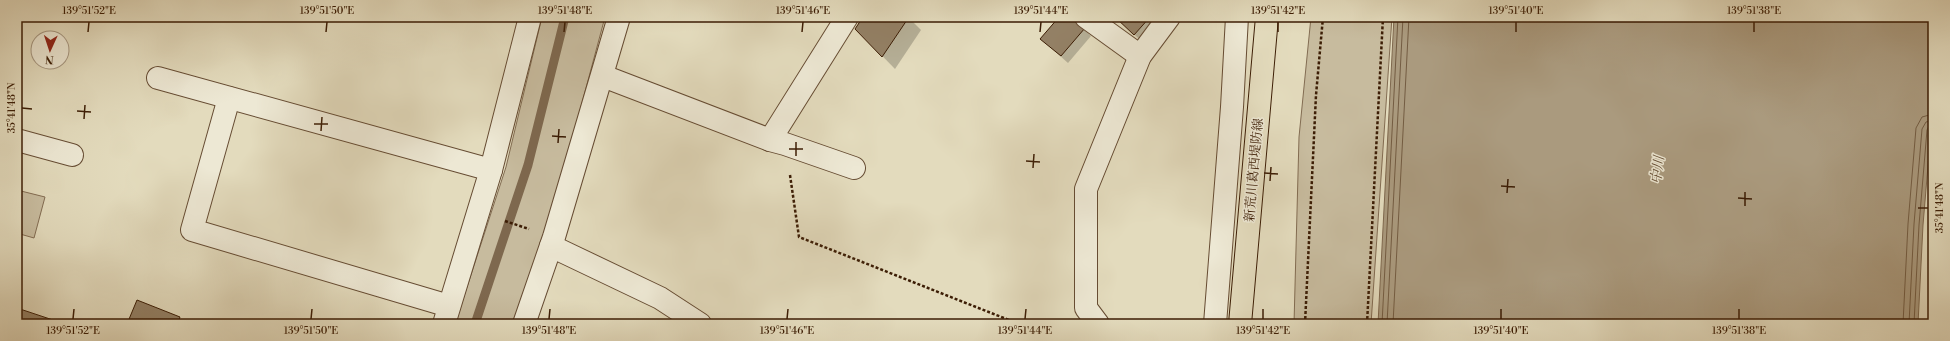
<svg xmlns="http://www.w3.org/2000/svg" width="1950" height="341" viewBox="0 0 1950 341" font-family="'Libre Bodoni','Noto Serif JP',serif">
<rect width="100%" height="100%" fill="#e3dbbd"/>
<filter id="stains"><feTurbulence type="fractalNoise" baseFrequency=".005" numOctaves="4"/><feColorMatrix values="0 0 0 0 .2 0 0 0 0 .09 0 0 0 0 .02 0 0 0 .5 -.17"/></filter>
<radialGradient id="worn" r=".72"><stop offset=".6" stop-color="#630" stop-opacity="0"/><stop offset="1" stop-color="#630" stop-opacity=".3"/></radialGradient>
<g fill="#c7bb9e" stroke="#826c52">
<polygon points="542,17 605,17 548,230 515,324 455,324 506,167"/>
<polygon points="1311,17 1392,17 1371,324 1294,324 1299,137"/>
<polygon points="17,190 45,197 34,238 20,234 17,244"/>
</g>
<polygon fill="#aa9a7e" stroke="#7e684e" points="1394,17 1933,17 1933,106 1923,225 1918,324 1378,324"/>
<g fill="#0003">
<polygon points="864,17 908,17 921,30 895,69 856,29"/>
<polygon points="1060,17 1070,17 1091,36 1068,63 1049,46"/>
<polygon points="1115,17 1164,17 1147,46"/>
<polygon points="179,318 186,324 128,324"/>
</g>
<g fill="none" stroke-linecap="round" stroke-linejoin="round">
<g stroke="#735c42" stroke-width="1">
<polyline points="1382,324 1398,17"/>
<polyline points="1387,324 1403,17"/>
<polyline points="1393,324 1409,17"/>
<polyline points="1903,324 1908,224 1916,128 1922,117 1933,114"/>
<polyline points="1909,324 1914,224 1922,129 1926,122 1933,120"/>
<polyline points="1914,324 1919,225 1927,130 1929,126 1933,125"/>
</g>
<polyline stroke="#7e684e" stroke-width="9" points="475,324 528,165 565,17"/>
</g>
<g fill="#938065" stroke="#3c1d05">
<polygon points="863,17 909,17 882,57 855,29"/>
<polygon points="1059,17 1071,17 1085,28 1061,56 1040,39"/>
<polygon points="1115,17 1150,17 1134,35"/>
<polygon points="137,300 180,317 177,324 127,324"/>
<polygon points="17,308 65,324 17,324"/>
</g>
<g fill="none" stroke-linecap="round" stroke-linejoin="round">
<defs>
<g id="minor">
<polyline points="1086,17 1140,56"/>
<polyline points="603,76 770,140 785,144 854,168"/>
<polyline points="158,78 491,170"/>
<polyline points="229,98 192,230 449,306"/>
<polyline points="17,140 72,155"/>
<polyline points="770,140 847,17"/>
<polyline points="551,246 660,298 700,324"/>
<polyline points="444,324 491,170 530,17"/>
<polyline points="524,324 554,237 619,17"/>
<polyline points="1098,324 1086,308 1086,189 1140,56 1169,17"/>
<polyline points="1215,324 1232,107 1237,17"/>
</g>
<polyline id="major" points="1240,324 1267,17"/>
</defs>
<use href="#minor" stroke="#664c33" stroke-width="24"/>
<use href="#major" stroke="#3c1d05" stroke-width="24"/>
<g stroke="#3c1d05" stroke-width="2.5" stroke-dasharray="3 2" stroke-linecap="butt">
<polyline points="790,175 799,237 1019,324"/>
<polyline points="505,221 529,229"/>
<polyline points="1050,324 1063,323"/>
<polyline points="1305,324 1316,95 1323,17"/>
<polyline points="1367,324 1383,17"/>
</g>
<use href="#minor" stroke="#ede8d4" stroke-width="22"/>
<use href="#major" stroke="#e3dbbd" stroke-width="22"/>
</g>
<path fill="none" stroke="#3c1d05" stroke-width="1.5" d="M 88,32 L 89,22M 326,32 L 327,22M 564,32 L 565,22M 802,32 L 803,22M 1040,32 L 1041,22M 1278,32 L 1278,22M 1516,32 L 1516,22M 1754,32 L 1754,22M 22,108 L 32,109M 77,111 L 91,112M 84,119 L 85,105M 314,124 L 328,124M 321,131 L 322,117M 552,136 L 566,137M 558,143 L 559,129M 789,149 L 803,149M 796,156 L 796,142M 1026,161 L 1040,162M 1033,168 L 1034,154M 1264,173 L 1278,174M 1270,181 L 1271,167M 1501,186 L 1515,187M 1507,193 L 1508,179M 1738,198 L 1752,199M 1745,206 L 1745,192M 1918,208 L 1928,208M 73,319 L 74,309M 311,319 L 312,309M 549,319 L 550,309M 787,319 L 788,309M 1025,319 L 1026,309M 1263,319 L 1263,309M 1501,319 L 1501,309M 1739,319 L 1739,309"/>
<g text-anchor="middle" stroke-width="3" stroke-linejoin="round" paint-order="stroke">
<g font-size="13" fill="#3c1d05" stroke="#ede8d4">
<text transform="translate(1253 170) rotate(-85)" y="5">新荒川葛西堤防線</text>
</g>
<g font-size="14" font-style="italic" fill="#62492f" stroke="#ede8d4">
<text transform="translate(1657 170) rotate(-83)" y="5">中川</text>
</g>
</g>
<rect width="1950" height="341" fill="none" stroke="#e3dbbd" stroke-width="44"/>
<g transform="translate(50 50) rotate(183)"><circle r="19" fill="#ede8d4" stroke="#a69781"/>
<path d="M0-3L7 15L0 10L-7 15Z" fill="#8f2418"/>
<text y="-6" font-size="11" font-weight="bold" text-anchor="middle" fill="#3c1d05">N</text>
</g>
<rect x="22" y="22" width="1906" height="297" fill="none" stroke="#3c1d05" stroke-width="1.5"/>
<g font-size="10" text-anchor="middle" fill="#3c1d05">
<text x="89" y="14">139°51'52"E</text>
<text x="327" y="14">139°51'50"E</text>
<text x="565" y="14">139°51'48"E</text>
<text x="803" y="14">139°51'46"E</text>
<text x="1041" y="14">139°51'44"E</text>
<text x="1278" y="14">139°51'42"E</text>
<text x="1516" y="14">139°51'40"E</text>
<text x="1754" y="14">139°51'38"E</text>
<text transform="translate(11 108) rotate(-90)" y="4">35°41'48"N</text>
<text transform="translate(1939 208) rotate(-90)" y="4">35°41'48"N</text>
<text x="73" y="334">139°51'52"E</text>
<text x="311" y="334">139°51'50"E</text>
<text x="549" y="334">139°51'48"E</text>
<text x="787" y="334">139°51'46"E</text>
<text x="1025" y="334">139°51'44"E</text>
<text x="1263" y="334">139°51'42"E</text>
<text x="1501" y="334">139°51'40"E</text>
<text x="1739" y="334">139°51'38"E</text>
</g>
<rect width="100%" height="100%" filter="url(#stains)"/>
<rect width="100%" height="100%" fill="url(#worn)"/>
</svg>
